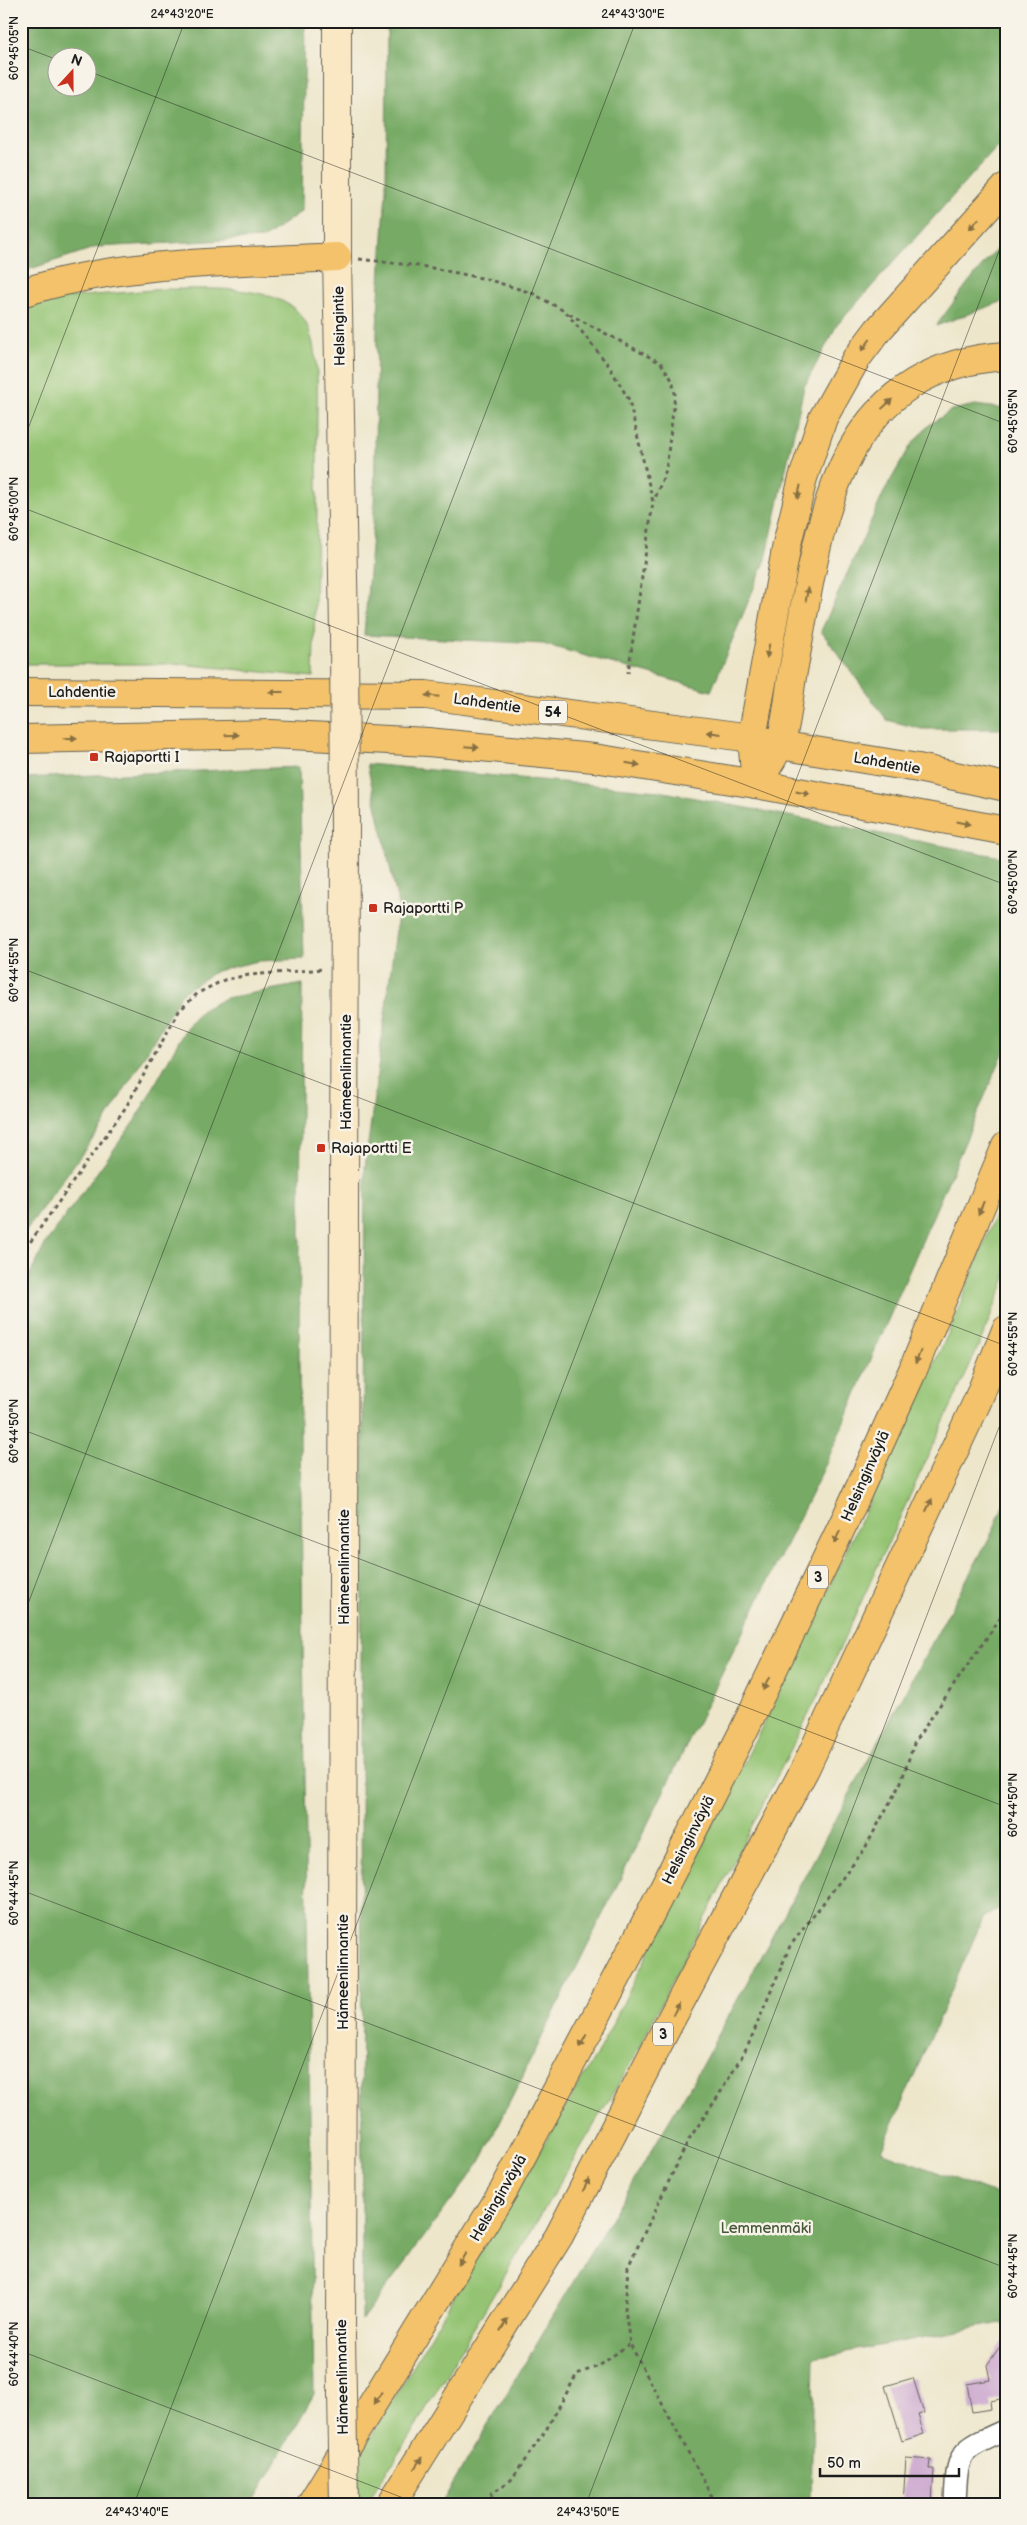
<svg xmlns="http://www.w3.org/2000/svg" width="1027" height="2525" viewBox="0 0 1027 2525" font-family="'Balsamiq Sans',sans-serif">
<rect width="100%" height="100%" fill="#f7f3e8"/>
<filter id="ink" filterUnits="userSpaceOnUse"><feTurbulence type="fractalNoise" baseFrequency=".02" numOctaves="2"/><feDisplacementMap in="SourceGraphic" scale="10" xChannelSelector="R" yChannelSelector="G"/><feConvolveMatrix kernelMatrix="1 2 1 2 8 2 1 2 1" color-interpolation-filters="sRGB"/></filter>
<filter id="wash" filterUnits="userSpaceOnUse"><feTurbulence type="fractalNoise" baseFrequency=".0096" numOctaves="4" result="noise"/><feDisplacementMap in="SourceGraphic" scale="20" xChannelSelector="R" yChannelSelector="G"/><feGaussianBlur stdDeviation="1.12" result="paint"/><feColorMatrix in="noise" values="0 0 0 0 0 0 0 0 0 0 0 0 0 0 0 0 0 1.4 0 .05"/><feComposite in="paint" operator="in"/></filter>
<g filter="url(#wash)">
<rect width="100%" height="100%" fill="#ede6ca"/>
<g fill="#94c473" stroke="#587048">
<path d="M 164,289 C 204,290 264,283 296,310 C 307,319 312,337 314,350 C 320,378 316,409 317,438 C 318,518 315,598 313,677 L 180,664 L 21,664 L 21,309 L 61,298 Z"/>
<polygon points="1006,1189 1006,1278 979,1345 818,1696 632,2061 411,2434 366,2504 328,2504 382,2419 601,2047 785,1681 948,1334"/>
</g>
<g fill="#77aa65" stroke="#4a6340" fill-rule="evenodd">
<path d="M 21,21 L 305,21 L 302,211 L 264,238 L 97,247 L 21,272 ZM 58,58 L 88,58 L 88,88 L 58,88 Z"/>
<polygon points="387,21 1006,21 1006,137 837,325 804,387 766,559 711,691 543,644 364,635 374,510 377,328 386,190"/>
<polygon points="1006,238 1006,300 936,326 967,284"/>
<polygon points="975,405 1006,409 1006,729 922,729 887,720 821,631 885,490 911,445 929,425 952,410"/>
<polygon points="367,764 659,791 1006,858 1006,1047 825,1466 480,2162 362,2320 361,1668 365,1167 399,907"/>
<polygon points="299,767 304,959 258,961 216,971 182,993 103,1125 21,1237 21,778"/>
<polygon points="302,984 299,1362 314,2394 252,2504 21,2504 21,1292 47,1241 136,1119 186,1028 202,1010 226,998"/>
<polygon points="1006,1498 1006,1904 983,1918 881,2151 1006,2198 1006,2322 814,2358 811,2504 441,2504 697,2074 993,1531"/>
</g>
<g id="blocks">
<g fill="#caa6cf">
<polygon points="1006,2338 1006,2398 990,2401 991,2409 972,2412 967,2384 990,2380 987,2365"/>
<polygon points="913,2378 924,2413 918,2415 924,2434 902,2441 885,2386"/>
<polygon points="906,2458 931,2460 930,2469 934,2469 932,2504 903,2504"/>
</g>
</g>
</g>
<g filter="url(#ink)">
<use href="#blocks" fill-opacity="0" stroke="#656359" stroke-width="1"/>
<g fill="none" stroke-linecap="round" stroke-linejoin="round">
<defs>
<path id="minor" d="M 955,2504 C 957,2451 958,2451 1006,2430"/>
<g id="secondary">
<polyline points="337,21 337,257 344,630"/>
<polyline points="341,2337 345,825"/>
</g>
<g id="primary">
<path d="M 21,293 C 122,260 232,263 337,257"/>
<polyline points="21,692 426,695 752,738 779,745 918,768 1006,787"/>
<polyline points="21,739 270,734 428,742 594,758 756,784 1006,831"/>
</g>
<g id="motorway">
<polyline points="756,784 752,738 787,544 803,478 823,418 856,359 878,330 1006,187"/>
<path d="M 756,784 C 763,772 774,759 779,745 C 787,727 789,692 793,671 C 819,536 829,367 1006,356"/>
<polyline points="311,2504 504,2190 643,1928 742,1734 847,1516 912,1372 1006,1146"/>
<polyline points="391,2504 559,2236 670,2021 805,1769 977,1402 1006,1330"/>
</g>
</defs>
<use href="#minor" stroke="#656359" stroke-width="24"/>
<use href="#secondary" stroke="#656359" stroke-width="30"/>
<use href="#primary" stroke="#656359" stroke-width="30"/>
<use href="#motorway" stroke="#656359" stroke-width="30"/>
<g stroke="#656359" stroke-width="3" stroke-dasharray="4 4" stroke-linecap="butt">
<polyline points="359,259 427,267 486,279 532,293 566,312 609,366 629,400 653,502 628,673"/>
<polyline points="569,314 661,363 672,380 675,394 666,470 654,501"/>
<polyline points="21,1255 126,1107 179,1011 198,993 224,980 249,975 324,969"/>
<polyline points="491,2504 492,2493 511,2480 546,2430 577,2374 599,2366 629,2344"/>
<polyline points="716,2504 630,2344 625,2309 628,2267 689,2139 717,2098 747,2048 790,1946 864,1850 901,1782 915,1741 1006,1610"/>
</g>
<use href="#minor" stroke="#fff" stroke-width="21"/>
<use href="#secondary" stroke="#fae7c3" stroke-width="28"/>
<use href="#primary" stroke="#f3c26a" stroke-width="28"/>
<use href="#motorway" stroke="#f3c26a" stroke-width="28"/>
<defs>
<g id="secondary-bridge">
<polyline points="344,630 345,825"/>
<polyline points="341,2337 344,2504"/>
</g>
</defs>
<use href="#secondary-bridge" stroke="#656359" stroke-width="30" stroke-linecap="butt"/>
<use href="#secondary-bridge" stroke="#fae7c3" stroke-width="28"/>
</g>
<defs><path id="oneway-solid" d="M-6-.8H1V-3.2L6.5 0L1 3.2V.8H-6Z" transform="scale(1.25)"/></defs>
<g fill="#886f43">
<use href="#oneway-solid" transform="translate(974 224) rotate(132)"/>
<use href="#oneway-solid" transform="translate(866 345) rotate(127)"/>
<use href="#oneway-solid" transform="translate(887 404) rotate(-43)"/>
<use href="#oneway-solid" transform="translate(799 492) rotate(103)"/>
<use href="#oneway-solid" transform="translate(807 594) rotate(-80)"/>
<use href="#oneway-solid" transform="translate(768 651) rotate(100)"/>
<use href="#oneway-solid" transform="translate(276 692) rotate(-180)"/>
<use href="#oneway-solid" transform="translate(432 696) rotate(-174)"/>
<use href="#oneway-solid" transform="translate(714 733) rotate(-172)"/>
<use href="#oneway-solid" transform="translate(232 735) rotate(-1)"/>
<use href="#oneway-solid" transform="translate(70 738) rotate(-1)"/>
<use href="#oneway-solid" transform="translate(472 747) rotate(5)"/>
<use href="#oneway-solid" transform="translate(633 764) rotate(9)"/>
<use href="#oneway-solid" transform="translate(803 793) rotate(11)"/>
<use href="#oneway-solid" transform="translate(963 823) rotate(11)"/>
<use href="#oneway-solid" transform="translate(981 1208) rotate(113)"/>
<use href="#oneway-solid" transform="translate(918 1357) rotate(113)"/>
<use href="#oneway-solid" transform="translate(929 1505) rotate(-65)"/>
<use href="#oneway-solid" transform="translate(837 1537) rotate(116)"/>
<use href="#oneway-solid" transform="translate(766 1684) rotate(116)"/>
<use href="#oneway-solid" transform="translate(676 2009) rotate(-62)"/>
<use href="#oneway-solid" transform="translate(583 2041) rotate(118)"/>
<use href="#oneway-solid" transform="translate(586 2185) rotate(-63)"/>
<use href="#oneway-solid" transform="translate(462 2259) rotate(121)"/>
<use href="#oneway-solid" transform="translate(504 2325) rotate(-58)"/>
<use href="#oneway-solid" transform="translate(378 2398) rotate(121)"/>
<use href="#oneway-solid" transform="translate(418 2463) rotate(-57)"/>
</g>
</g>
<path fill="none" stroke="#1c1c1c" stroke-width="1" stroke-opacity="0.45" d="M 21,46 L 58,60M 88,71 L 1006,424M 21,447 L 185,21M 21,507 L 1006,885M 21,968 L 1006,1346M 21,1429 L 1006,1807M 21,1622 L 636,21M 21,1890 L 1006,2268M 21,2351 L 419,2504M 134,2504 L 1006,233M 586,2504 L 1006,1409"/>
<g fill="#c8321e" stroke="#f7f3e8" stroke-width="2">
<rect x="89" y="752" width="10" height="10" rx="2.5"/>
<rect x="368" y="903" width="10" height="10" rx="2.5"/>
<rect x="316" y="1143" width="10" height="10" rx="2.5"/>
</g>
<g text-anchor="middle" stroke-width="5" stroke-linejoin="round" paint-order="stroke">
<g fill="#f7f3e8" stroke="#5e5c59" stroke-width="1">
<rect x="539" y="700.5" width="28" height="23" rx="4"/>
<rect x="808" y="1565.5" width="20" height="23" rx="4"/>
<rect x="653" y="2022.5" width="20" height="23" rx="4"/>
</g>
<g font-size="14" font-weight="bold" fill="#1c1c1c">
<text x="553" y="717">54</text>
<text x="818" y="1582">3</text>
<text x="663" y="2039">3</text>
</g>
<g font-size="15" fill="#1c1c1c" stroke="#f7f3e8">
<text transform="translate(339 326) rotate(-91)" y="5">Helsingintie</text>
<text x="82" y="697">Lahdentie</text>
<text transform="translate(487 703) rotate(8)" y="5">Lahdentie</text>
<text transform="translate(887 763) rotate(10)" y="5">Lahdentie</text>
<text transform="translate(346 1072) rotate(-90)" y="5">Hämeenlinnantie</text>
<text transform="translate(865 1476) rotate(-66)" y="5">Helsinginväylä</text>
<text transform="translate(344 1567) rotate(-90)" y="5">Hämeenlinnantie</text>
<text transform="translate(688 1840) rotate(-63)" y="5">Helsinginväylä</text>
<text transform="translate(343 1972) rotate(-90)" y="5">Hämeenlinnantie</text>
<text transform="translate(498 2198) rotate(-60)" y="5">Helsinginväylä</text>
<text transform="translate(342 2377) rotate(-91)" y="5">Hämeenlinnantie</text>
</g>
<g font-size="15" fill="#1c1c1c" stroke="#f7f3e8" text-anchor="start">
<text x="104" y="762">Rajaportti I</text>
<text x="383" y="913">Rajaportti P</text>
<text x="331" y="1153">Rajaportti E</text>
</g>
<g font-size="15" fill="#46573a" stroke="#f7f3e8">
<text x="766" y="2233">Lemmenmäki</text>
</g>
</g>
<rect width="1027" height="2525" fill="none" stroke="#f7f3e8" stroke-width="55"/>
<g transform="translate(72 72) rotate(21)"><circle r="24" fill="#f7f3e8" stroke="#9f9d96"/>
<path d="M0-4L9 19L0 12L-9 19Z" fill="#c8321e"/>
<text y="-8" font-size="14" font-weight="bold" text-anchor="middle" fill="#1c1c1c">N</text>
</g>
<path d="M820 2468v8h139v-8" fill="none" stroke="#1c1c1c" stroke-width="2.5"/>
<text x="827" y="2468" font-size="15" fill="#1c1c1c" stroke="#f7f3e8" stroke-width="4" paint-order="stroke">50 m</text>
<rect x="28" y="28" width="972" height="2470" fill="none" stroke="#1c1c1c" stroke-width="2"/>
<g font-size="12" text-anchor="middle" fill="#1c1c1c">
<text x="182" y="18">24°43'20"E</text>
<text x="633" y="18">24°43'30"E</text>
<text transform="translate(14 48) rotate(-90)" y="4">60°45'05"N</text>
<text transform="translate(1013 421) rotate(-90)" y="4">60°45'05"N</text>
<text transform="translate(14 509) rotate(-90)" y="4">60°45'00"N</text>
<text transform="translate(1013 882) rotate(-90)" y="4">60°45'00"N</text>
<text transform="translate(14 970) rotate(-90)" y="4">60°44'55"N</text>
<text transform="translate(1013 1344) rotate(-90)" y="4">60°44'55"N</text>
<text transform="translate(14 1431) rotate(-90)" y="4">60°44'50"N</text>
<text transform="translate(1013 1805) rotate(-90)" y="4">60°44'50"N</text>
<text transform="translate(14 1893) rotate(-90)" y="4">60°44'45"N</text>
<text transform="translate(1013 2266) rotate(-90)" y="4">60°44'45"N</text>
<text transform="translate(14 2354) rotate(-90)" y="4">60°44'40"N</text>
<text x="137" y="2516">24°43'40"E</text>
<text x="588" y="2516">24°43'50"E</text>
</g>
</svg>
